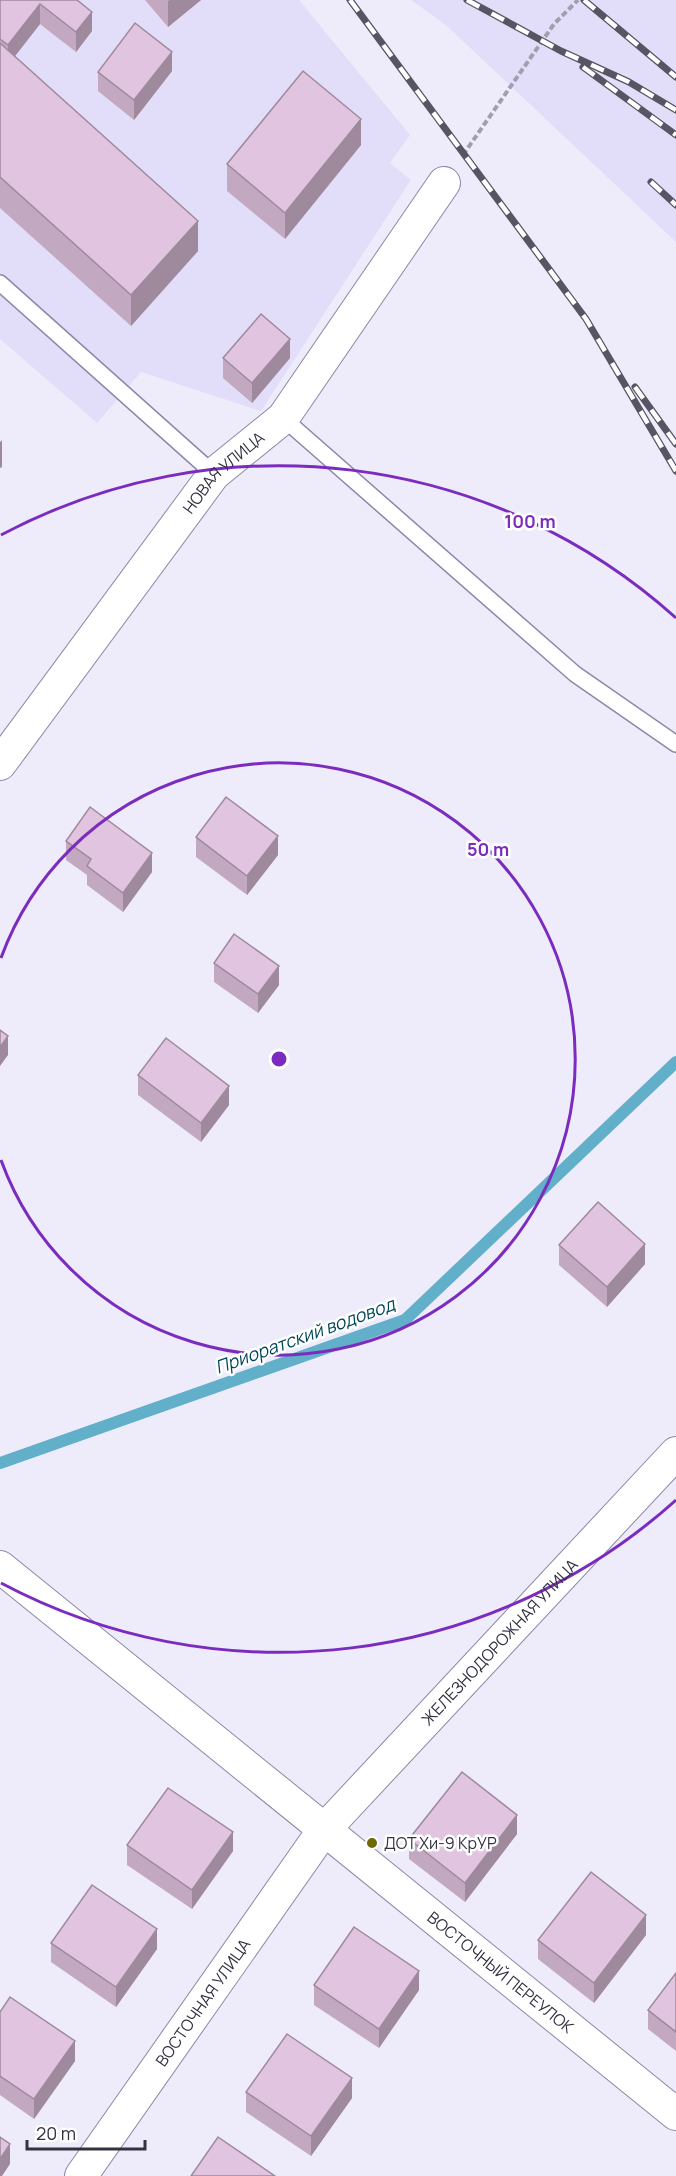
<svg xmlns="http://www.w3.org/2000/svg" width="676" height="2176" viewBox="0 0 676 2176" font-family="Manrope,sans-serif">
<rect width="100%" height="100%" fill="#eeecfb"/>
<g fill="#e2def9">
<polygon points="0,0 299,0 410,135 390,163 411,180 261,411 141,372 97,423 0,339"/>
<polygon points="411,0 676,0 676,242 447,26"/>
</g>
<g fill="none" stroke-linecap="round" stroke-linejoin="round">
<polyline stroke="#62afca" stroke-width="12" points="0,1463 405,1320 676,1062"/>
<defs>
<g id="service">
<polyline points="0,283 214,474"/>
<polyline points="283,418 575,674 676,744"/>
</g>
<g id="minor">
<path id="s1" d="M 0,764 L 214,474 L 283,418 L 444,183"/>
<path id="s2" d="M 0,1567 L 676,2114"/>
<path id="s3" d="M 81,2176 L 323,1831 L 676,1453"/>
</g>
</defs>
<use href="#service" stroke="#8c87a8" stroke-width="18"/>
<use href="#minor" stroke="#8c87a8" stroke-width="34"/>
<polyline stroke="#a19ead" stroke-width="4" stroke-dasharray="6 3" stroke-linecap="butt" points="463,155 554,24 578,0"/>
<use href="#service" stroke="#fff" stroke-width="15"/>
<use href="#minor" stroke="#fff" stroke-width="32"/>
<defs>
<g id="rail">
<polyline points="350,0 586,319 676,471"/>
<polyline points="467,0 561,51 629,82 676,110"/>
<polyline points="584,0 676,77"/>
<polyline points="583,67 676,135"/>
<polyline points="651,182 676,205"/>
<polyline points="635,387 676,444"/>
</g>
</defs>
<use href="#rail" stroke="#575463" stroke-width="7"/>
<use href="#rail" stroke="#fff" stroke-width="4.5" stroke-dasharray="14" stroke-linecap="butt"/>
</g>
<g fill="#c2a9c1">
<polygon points="0,0 77,0 92,31 76,52 40,24 15,56 198,251 131,326 0,208"/>
<polygon points="145,0 201,0 168,27"/>
<polygon points="172,71 134,120 98,91 98,72"/>
<polygon points="361,145 285,239 227,191 227,164"/>
<polygon points="223,358 290,358 252,403 223,378"/>
<polygon points="196,837 278,855 247,895 196,857"/>
<polygon points="66,841 152,872 123,912 87,885 87,875 66,860"/>
<polygon points="214,963 279,985 258,1013 214,982"/>
<polygon points="138,1075 229,1105 201,1142 138,1095"/>
<polygon points="559,1245 645,1264 607,1307 559,1265"/>
<polygon points="517,1834 465,1902 409,1859 409,1839"/>
<polygon points="127,1845 233,1851 192,1909 127,1865"/>
<polygon points="646,1935 594,2003 538,1959 538,1940"/>
<polygon points="51,1943 157,1949 116,2007 51,1962"/>
<polygon points="676,1973 676,2051 648,2029 648,2010"/>
<polygon points="314,1985 419,1990 379,2048 314,2005"/>
<polygon points="0,2012 75,2061 34,2119 0,2095"/>
<polygon points="246,2092 352,2098 311,2156 246,2112"/>
</g>
<g fill="#9e899d">
<polygon points="170,0 201,0 168,27 168,1"/>
<polygon points="40,4 40,24 8,65 8,45"/>
<polygon points="92,12 92,31 76,52 76,32"/>
<polygon points="172,52 172,71 134,120 134,100"/>
<polygon points="361,119 361,145 285,239 285,213"/>
<polygon points="198,221 198,251 131,326 131,295"/>
<polygon points="290,339 290,358 252,403 252,383"/>
<polygon points="2,440 2,467 0,468 0,442"/>
<polygon points="278,836 278,855 247,895 247,876"/>
<polygon points="152,853 152,872 123,912 123,893"/>
<polygon points="279,966 279,985 258,1013 258,994"/>
<polygon points="8,1036 8,1055 0,1066 0,1047"/>
<polygon points="229,1086 229,1105 201,1142 201,1123"/>
<polygon points="645,1244 645,1264 607,1307 607,1287"/>
<polygon points="517,1815 517,1834 465,1902 465,1883"/>
<polygon points="233,1832 233,1851 192,1909 192,1890"/>
<polygon points="646,1915 646,1935 594,2003 594,1983"/>
<polygon points="157,1929 157,1949 116,2007 116,1987"/>
<polygon points="419,1971 419,1990 379,2048 379,2029"/>
<polygon points="75,2041 75,2061 34,2119 34,2099"/>
<polygon points="352,2078 352,2098 311,2156 311,2136"/>
<polygon points="10,2144 10,2164 2,2176 0,2176 0,2159"/>
</g>
<g fill="#e1c4e0" stroke="#9e899d" stroke-width="1.5">
<polygon points="0,0 77,0 92,12 76,32 40,4 8,45 0,39"/>
<polygon points="135,23 172,52 134,100 98,72"/>
<polygon points="0,43 198,221 131,295 0,177"/>
<polygon points="303,71 361,119 285,213 227,164"/>
<polygon points="261,314 290,339 252,383 223,358"/>
<polygon points="226,797 278,836 247,876 196,837"/>
<polygon points="90,807 152,853 123,893 87,866 91,859 66,841"/>
<polygon points="234,934 279,966 258,994 214,963"/>
<polygon points="0,1030 8,1036 0,1047"/>
<polygon points="166,1038 229,1086 201,1123 138,1075"/>
<polygon points="598,1202 645,1244 607,1287 559,1245"/>
<polygon points="462,1772 517,1815 465,1883 409,1839"/>
<polygon points="168,1788 233,1832 192,1890 127,1845"/>
<polygon points="591,1872 646,1915 594,1983 538,1940"/>
<polygon points="92,1885 157,1929 116,1987 51,1943"/>
<polygon points="354,1927 419,1971 379,2029 314,1985"/>
<polygon points="676,1973 676,2032 648,2010"/>
<polygon points="10,1997 75,2041 34,2099 0,2076 0,2012"/>
<polygon points="287,2034 352,2078 311,2136 246,2092"/>
<polygon points="0,2137 10,2144 0,2159"/>
<polygon points="218,2137 275,2176 191,2176"/>
</g>
<g fill="none" stroke="#7b2cbf" stroke-width="3">
<path d="M1 958A296 296 0 1 1 1 1160"/>
<path d="M676 1500A593 593 0 0 1 1 1583M1 535A593 593 0 0 1 676 618"/>
</g>
<circle fill="#706800" stroke="#fff" stroke-width="2" cx="372" cy="1843" r="6"/>
<g text-anchor="middle" stroke-width="5" stroke-linejoin="round" paint-order="stroke">
<g font-size="16" fill="#343140" stroke="#fff">
<text dy="6" stroke="none"><textPath href="#s1" startOffset="368">НОВАЯ УЛИЦА</textPath></text>
<text dy="6" stroke="none"><textPath href="#s3" startOffset="680">ЖЕЛЕЗНОДОРОЖНАЯ УЛИЦА</textPath></text>
<text dy="6" stroke="none"><textPath href="#s2" startOffset="644">ВОСТОЧНЫЙ ПЕРЕУЛОК</textPath></text>
<text dy="6" stroke="none"><textPath href="#s3" startOffset="212">ВОСТОЧНАЯ УЛИЦА</textPath></text>
</g>
<g font-size="16" fill="#343140" stroke="#fff" text-anchor="start">
<text x="384" y="1849">ДОТ Хи-9 КрУР</text>
</g>
<g font-size="18" font-style="italic" fill="#00475a" stroke="#fff">
<text transform="translate(305 1336) rotate(-20)" y="6">Приоратский водовод</text>
</g>
</g>
<circle cx="279" cy="1059" r="9" fill="#7b2cbf" stroke="#fff" stroke-width="3"/>
<g font-size="18" text-anchor="middle" font-weight="bold" fill="#7b2cbf" stroke="#fff" stroke-width="5" stroke-linejoin="round" paint-order="stroke">
<text x="530" y="528">100 m</text>
<text x="488" y="856">50 m</text>
</g>
<path d="M27 2140v9h118v-9" fill="none" stroke="#343140" stroke-width="3"/>
<text x="36" y="2140" font-size="18" fill="#343140" stroke="#ffffff" stroke-width="4.5" paint-order="stroke">20 m</text>
</svg>
